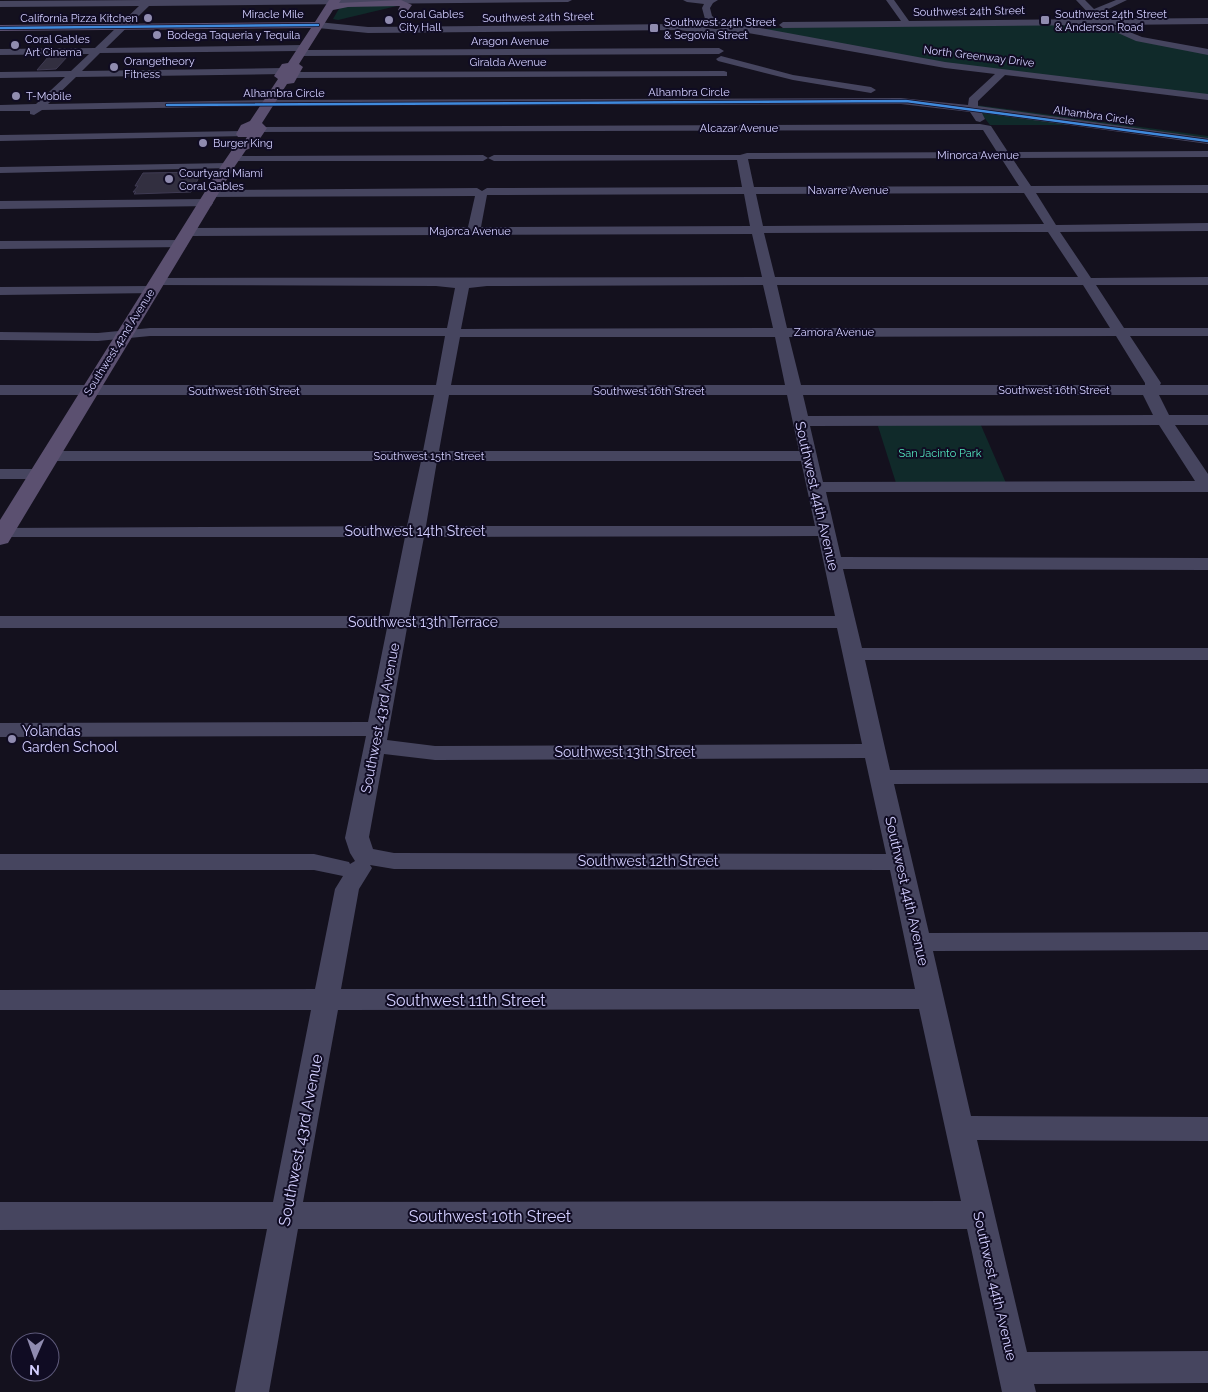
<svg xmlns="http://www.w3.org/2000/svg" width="1208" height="1392" viewBox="0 0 1208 1392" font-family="Raleway,sans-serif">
<rect width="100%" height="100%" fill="#14111e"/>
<g fill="#102a2a">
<polygon points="401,5 338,20 333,19 340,7"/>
<polygon points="1090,24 1134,38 1208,53 1208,96 951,65 761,29 823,26"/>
<polygon points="976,105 1208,136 1208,140 977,108"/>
<polygon points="979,111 1083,125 990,125"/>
<polygon points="877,423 980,423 1006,483 896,483"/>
</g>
<g fill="#322f40" stroke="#3f3b53">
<polygon points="49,56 68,56 56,69 37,70"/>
<polygon points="202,172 191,192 134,194 136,192 133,192 138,186 135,186 143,173"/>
</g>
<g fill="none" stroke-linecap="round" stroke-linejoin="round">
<g fill="#46455f" fill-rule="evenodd">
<polygon points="145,0 572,0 568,2 149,6 106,48 303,45 308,48 305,50 719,48 724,51 719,54 300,56 295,53 297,51 100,53 82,71 283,68 288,71 283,74 76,77 48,104 269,100 901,98 968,105 969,98 995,74 945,68 748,33 716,35 679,30 368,33 318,28 314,25 318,22 368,27 679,24 716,29 744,25 945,62 1208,94 1208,100 1005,75 978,101 978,106 1208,138 1208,144 982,113 985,119 980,122 976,121 970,112 901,104 269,106 42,110 34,115 30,114 30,111 0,111 0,105 36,104 65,77 0,78 0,72 71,71 89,54 0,55 0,49 95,48 139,6 0,7 0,1"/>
<polygon points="683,0 718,0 713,3 710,8 712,16 725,25 718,27 705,19 702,8 704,4 687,2"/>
<polygon points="886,0 894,0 909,21 1094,19 1076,0 1085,0 1094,9 1116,0 1127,0 1098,14 1104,19 1208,18 1208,24 1112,25 1142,37 1208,49 1208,55 1136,41 1100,25 783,28 779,25 783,22 901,21"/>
<polygon points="721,56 793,75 871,87 876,90 871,93 793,80 718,61 716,59"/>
<polygon points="724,71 727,72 727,76 293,78 288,75 293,72"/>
<path d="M 980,124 L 991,126 L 1008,152 L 1208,151 L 1208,157 L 1012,158 L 1031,186 L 1208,185 L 1208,193 L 1036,193 L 1056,225 L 1208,223 L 1208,231 L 1060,232 L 1091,278 L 1208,277 L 1208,285 L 1096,285 L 1124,328 L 1208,328 L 1208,336 L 1130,336 L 1161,383 L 1160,385 L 1208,385 L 1208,395 L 1159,395 L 1169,415 L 1208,415 L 1208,425 L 1175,425 L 1208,474 L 1208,492 L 826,492 L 841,557 L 1208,558 L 1208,570 L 843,569 L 862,648 L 1208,648 L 1208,660 L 865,660 L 890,770 L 1208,769 L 1208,783 L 894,784 L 929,933 L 1208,932 L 1208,950 L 933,951 L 971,1116 L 1208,1117 L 1208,1141 L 977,1140 L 1027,1352 L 1208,1351 L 1208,1383 L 1034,1384 L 1036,1392 L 1002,1392 L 967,1229 L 298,1229 L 269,1392 L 235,1392 L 267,1229 L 0,1230 L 0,1202 L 273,1202 L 311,1010 L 0,1010 L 0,990 L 315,989 L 335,889 L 343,876 L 314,870 L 0,870 L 0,854 L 314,854 L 349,862 L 350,864 L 355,861 L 350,853 L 345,838 L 366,736 L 0,737 L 0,723 L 368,722 L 387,628 L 0,628 L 0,616 L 389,616 L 405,537 L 4,537 L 0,536 L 0,528 L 407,526 L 421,461 L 49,461 L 43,460 L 41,456 L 43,452 L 49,451 L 423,451 L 434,395 L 0,395 L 0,385 L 436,385 L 445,336 L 150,336 L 98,341 L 0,340 L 0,332 L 98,333 L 150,328 L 447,328 L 455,288 L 436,286 L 152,285 L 150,282 L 157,278 L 762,277 L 752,234 L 188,236 L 182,232 L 188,228 L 468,227 L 475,196 L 208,197 L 206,194 L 212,190 L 477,188 L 482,191 L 487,188 L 742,187 L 737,160 L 494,161 L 488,158 L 483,161 L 229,161 L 227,159 L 233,156 L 483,155 L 488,158 L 494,155 L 740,155 L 747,153 L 997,152 L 983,130 L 255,132 L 254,130 L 255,128 L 259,127 ZM 1001,158 L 1019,186 L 754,187 L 748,159 ZM 1024,193 L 1044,224 L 763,226 L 756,194 ZM 744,194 L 750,226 L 481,227 L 487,195 ZM 1048,232 L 1078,277 L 775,277 L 764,233 ZM 763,285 L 773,328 L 461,329 L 469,288 L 487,286 ZM 777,285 L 1083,285 L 1110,328 L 787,328 ZM 1116,336 L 1145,383 L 1145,385 L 801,385 L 789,337 ZM 460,337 L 775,337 L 785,385 L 451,385 ZM 449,395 L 787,395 L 799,451 L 439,451 ZM 803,395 L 1143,395 L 1153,415 L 808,416 ZM 1159,425 L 1195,481 L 823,482 L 810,426 ZM 437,461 L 801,461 L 815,526 L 426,526 ZM 818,536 L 835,616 L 409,616 L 424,537 ZM 407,628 L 837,628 L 862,744 L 435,746 L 387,740 ZM 384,754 L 435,760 L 865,758 L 886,854 L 394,853 L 373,849 L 369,837 ZM 370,865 L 394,869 L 890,870 L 915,989 L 341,989 L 359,889 L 372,868 ZM 919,1009 L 961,1201 L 303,1202 L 338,1010 Z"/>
<polygon points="243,131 248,134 247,136 0,141 0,135"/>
<polygon points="228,163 232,164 234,166 232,168 0,173 0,167"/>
<polygon points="207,199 211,200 213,203 211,206 0,209 0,201"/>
<polygon points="181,240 187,244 186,247 0,249 0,241"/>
<polygon points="151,286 156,287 158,290 156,293 0,295 0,287"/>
<polygon points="0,469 38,469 44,470 47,474 44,478 38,479 0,479"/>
</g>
<polygon fill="#5b5070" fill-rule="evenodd" points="329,0 341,0 339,3 401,0 412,5 407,12 403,13 398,10 400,6 348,7 333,10 299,64 303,67 294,83 287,84 262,123 267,128 255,146 246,150 235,166 11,538 8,543 0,545 0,520 221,166 236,144 245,140 247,137 238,137 236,134 241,125 250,121 278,79 274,76 282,64 288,63 311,28 0,31 0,25 315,22"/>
<defs>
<g id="cycleway">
<polyline points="0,28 318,25"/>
<polyline points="167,105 906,101 1208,141"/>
</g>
</defs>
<use href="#cycleway" stroke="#100c23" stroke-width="4"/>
<use href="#cycleway" stroke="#408adc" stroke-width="2.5"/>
</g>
<g fill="#908cb0" stroke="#100c23" stroke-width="2">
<circle cx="148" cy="18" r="5"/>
<circle cx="389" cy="20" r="5"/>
<rect x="1040" y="15" width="10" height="10" rx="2.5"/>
<rect x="649" y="23" width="10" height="10" rx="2.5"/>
<circle cx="157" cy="35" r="5"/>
<circle cx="15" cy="45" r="5"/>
<circle cx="114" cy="67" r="5"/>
<circle cx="16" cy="96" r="5"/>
<circle cx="203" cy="143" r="5"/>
<circle cx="169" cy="179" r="5"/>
<circle cx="12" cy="739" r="5"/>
</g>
<g text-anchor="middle" stroke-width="4" stroke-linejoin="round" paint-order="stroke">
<g font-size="11" fill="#d3cfff" stroke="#100c23">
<text transform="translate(969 11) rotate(-1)" y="4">Southwest 24th Street</text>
<text x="273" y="18">Miracle Mile</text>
<text transform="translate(538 17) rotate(-1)" y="4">Southwest 24th Street</text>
<text x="510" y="45">Aragon Avenue</text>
<text transform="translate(979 56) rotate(7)" y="4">North Greenway Drive</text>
<text x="508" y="66">Giralda Avenue</text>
<text x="689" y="96">Alhambra Circle</text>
<text x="284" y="97">Alhambra Circle</text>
<text transform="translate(1094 115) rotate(8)" y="4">Alhambra Circle</text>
<text x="739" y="132">Alcazar Avenue</text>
<text x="978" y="159">Minorca Avenue</text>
<text x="848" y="194">Navarre Avenue</text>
<text x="470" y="235">Majorca Avenue</text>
<text x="834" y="336">Zamora Avenue</text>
<text transform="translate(119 342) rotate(-58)" y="4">Southwest 42nd Avenue</text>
<text x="1054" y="394">Southwest 16th Street</text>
<text x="244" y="395">Southwest 16th Street</text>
<text x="649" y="395">Southwest 16th Street</text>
<text x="429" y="460">Southwest 15th Street</text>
</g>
<g font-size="11" fill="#d3cfff" stroke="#100c23" text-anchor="start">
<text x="399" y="18">Coral Gables<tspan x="399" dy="13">City Hall</tspan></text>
<text x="1055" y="18">Southwest 24th Street<tspan x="1055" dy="13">&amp; Anderson Road</tspan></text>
<text x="138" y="22" text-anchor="end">California Pizza Kitchen</text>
<text x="664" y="26">Southwest 24th Street<tspan x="664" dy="13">&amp; Segovia Street</tspan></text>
<text x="167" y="39">Bodega Taqueria y Tequila</text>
<text x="25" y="43">Coral Gables<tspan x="25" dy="13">Art Cinema</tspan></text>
<text x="124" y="65">Orangetheory<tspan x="124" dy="13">Fitness</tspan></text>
<text x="26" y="100">T-Mobile</text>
<text x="213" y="147">Burger King</text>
<text x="179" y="177">Courtyard Miami<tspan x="179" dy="13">Coral Gables</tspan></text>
</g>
<g font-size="11" fill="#53e7be" stroke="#100c23">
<text x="940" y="457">San Jacinto Park</text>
</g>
<g font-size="14" fill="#d3cfff" stroke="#100c23">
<text transform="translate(817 496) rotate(77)" y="5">Southwest 44th Avenue</text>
<text x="415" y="536">Southwest 14th Street</text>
<text x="423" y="627">Southwest 13th Terrace</text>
<text transform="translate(380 718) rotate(-79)" y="5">Southwest 43rd Avenue</text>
<text x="625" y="757">Southwest 13th Street</text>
<text x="648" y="866">Southwest 12th Street</text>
<text transform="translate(907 891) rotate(77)" y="5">Southwest 44th Avenue</text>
<text transform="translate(995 1286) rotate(77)" y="5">Southwest 44th Avenue</text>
</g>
<g font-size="14" fill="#d3cfff" stroke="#100c23" text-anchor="start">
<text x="22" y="736">Yolandas<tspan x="22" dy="16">Garden School</tspan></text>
</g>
<g font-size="16" fill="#d3cfff" stroke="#100c23">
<text x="466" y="1006">Southwest 11th Street</text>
<text transform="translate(300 1140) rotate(-79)" y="6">Southwest 43rd Avenue</text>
<text x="490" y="1222">Southwest 10th Street</text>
</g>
</g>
<g transform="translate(35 1357) rotate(182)"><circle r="24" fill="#100c23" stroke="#5e5a7b"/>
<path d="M0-4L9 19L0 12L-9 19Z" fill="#908cb0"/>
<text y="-8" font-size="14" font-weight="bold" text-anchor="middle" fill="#d3cfff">N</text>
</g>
</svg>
